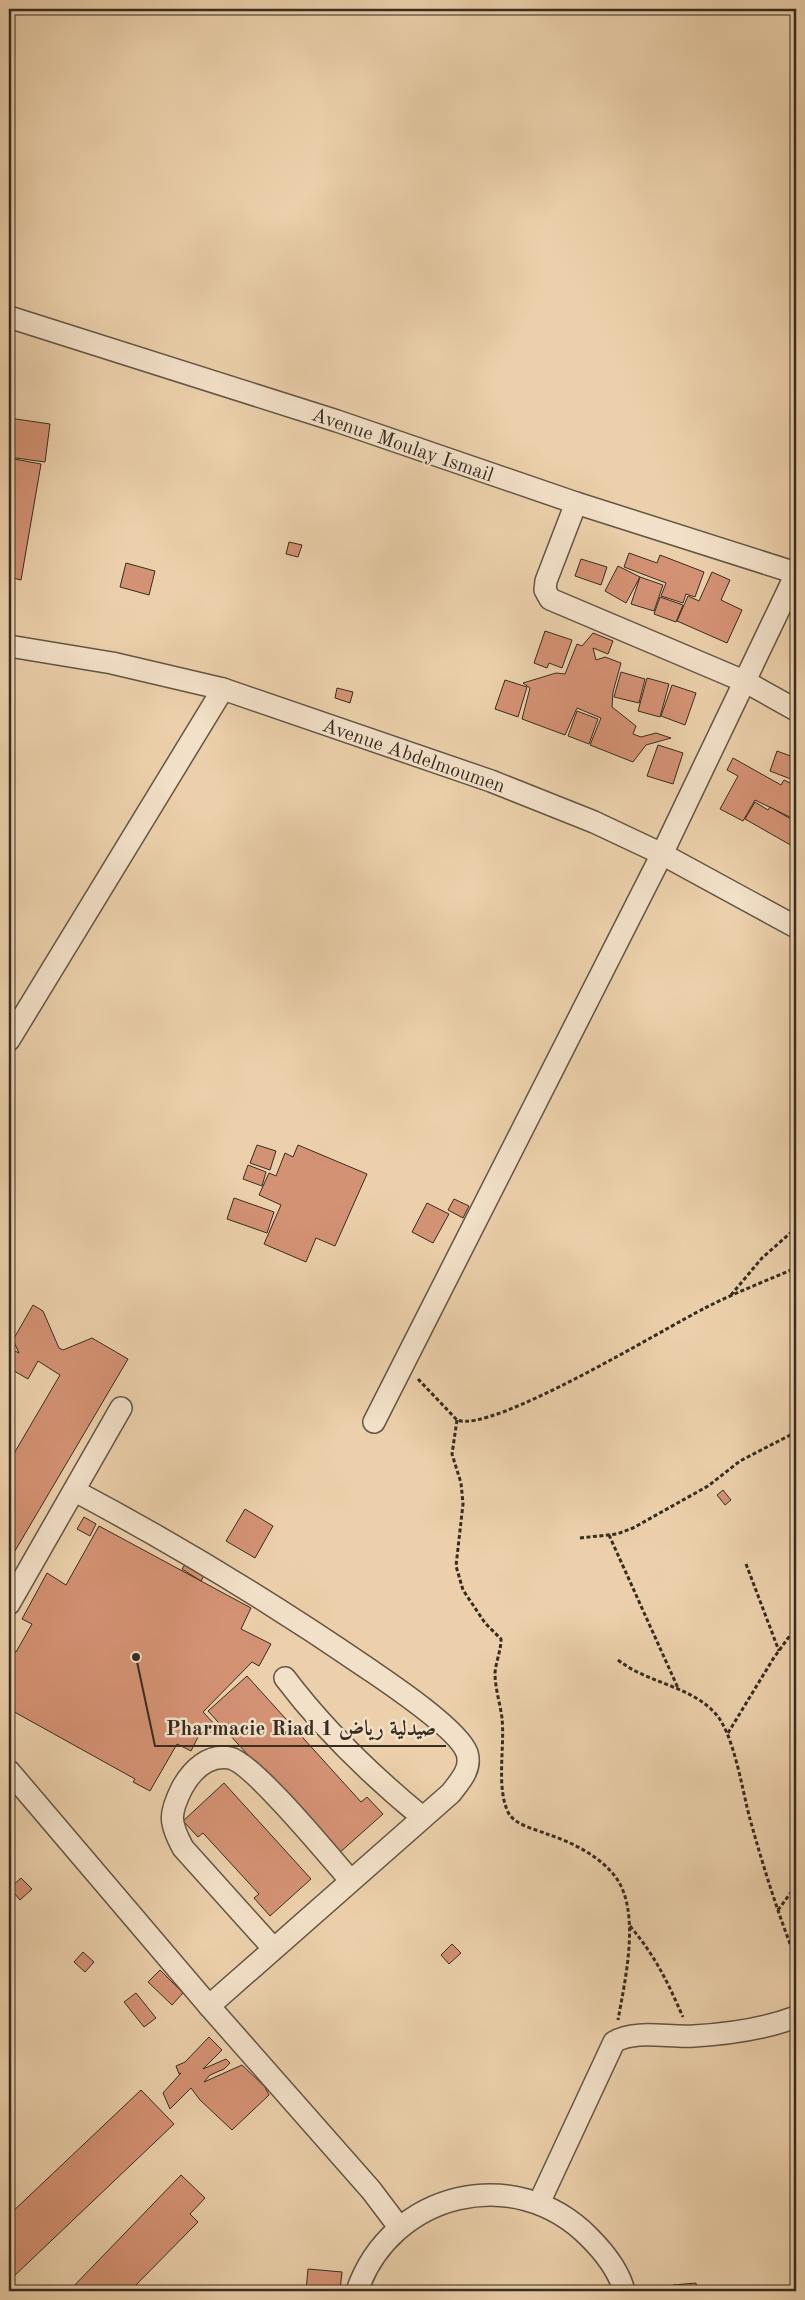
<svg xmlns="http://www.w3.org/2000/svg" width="805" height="2300" viewBox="0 0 805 2300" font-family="'Old Standard TT',Amiri,serif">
<rect width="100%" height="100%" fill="#ebd0ab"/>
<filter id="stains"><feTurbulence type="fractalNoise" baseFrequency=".004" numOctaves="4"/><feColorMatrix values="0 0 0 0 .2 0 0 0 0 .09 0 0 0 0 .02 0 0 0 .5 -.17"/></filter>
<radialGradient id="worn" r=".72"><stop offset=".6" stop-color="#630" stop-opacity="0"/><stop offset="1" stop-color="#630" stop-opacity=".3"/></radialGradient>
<g fill="#d49274" stroke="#372c20">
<polygon points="9,418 50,424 45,462 9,457"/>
<polygon points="9,458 41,464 21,580 9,577"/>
<polygon points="289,542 302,545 298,557 286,554"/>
<polygon points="629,553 657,563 660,555 704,572 695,597 686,594 683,603 661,596 666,583 624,567"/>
<polygon points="581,559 607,567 601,585 575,576"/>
<polygon points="126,563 155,571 149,595 120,587"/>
<polygon points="618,566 640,577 626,603 605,591"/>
<polygon points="712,572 730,580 721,600 742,610 727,643 677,621 688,596 699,601"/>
<polygon points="640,577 663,585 654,611 631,604"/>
<polygon points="660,597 683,605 676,622 654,614"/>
<polygon points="545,631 572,640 562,668 549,663 547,668 534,663"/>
<polygon points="593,633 613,641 608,654 593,648 596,660 605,657 621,663 613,692 612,707 636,726 633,734 641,737 656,733 671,738 646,745 633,762 590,745 601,718 577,708 565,735 522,719 530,688 523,683 556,673 565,674 577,644 582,646"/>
<polygon points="621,672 645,679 639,703 614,697"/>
<polygon points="647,678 669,684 660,717 638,711"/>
<polygon points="505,680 527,687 518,717 495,709"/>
<polygon points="672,685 696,693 685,725 661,716"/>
<polygon points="337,688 353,692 350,703 335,698"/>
<polygon points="577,711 598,719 589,744 568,736"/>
<polygon points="658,745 683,753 673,784 647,776"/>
<polygon points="777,751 796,758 796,781 770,771"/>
<polygon points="733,758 781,785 784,780 796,786 796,820 755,800 743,821 720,809 738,776 727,770"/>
<polygon points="755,802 768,810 770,807 796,822 796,844 794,847 745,819"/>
<polygon points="257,1145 276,1151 270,1170 250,1163"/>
<polygon points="298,1145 367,1174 335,1246 316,1238 306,1262 264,1244 281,1205 259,1195 269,1173 276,1176 285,1153 293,1157"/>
<polygon points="248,1165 266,1172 262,1186 243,1179"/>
<polygon points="234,1198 274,1212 267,1233 227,1219"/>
<polygon points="454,1199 469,1206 463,1218 448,1210"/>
<polygon points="427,1203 449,1214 433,1243 412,1232"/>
<polygon points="33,1305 43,1311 59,1348 63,1350 92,1338 128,1359 9,1561 9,1462 60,1375 38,1361 28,1379 9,1368 9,1348 19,1353 13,1340"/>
<polygon points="723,1490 731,1500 725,1505 717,1495"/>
<polygon points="245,1509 273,1526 255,1558 226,1541"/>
<polygon points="84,1517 96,1524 90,1536 77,1529"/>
<polygon points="99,1526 251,1608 241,1629 271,1644 259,1666 252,1662 203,1712 218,1728 214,1737 201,1731 191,1751 177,1744 150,1791 133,1782 135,1779 9,1709 9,1648 16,1652 32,1624 22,1619 47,1573 66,1585"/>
<polygon points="186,1563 205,1574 201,1581 182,1569"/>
<polygon points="247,1676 361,1802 367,1797 383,1814 338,1854 208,1711"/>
<polygon points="224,1783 311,1879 270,1916 254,1898 259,1894 203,1833 198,1837 183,1821"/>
<polygon points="21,1878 32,1889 20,1900 10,1888"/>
<polygon points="452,1944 461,1953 449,1964 441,1955"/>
<polygon points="83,1952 94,1962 85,1972 74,1962"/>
<polygon points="160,1970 183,1993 172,2005 148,1982"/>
<polygon points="136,1993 156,2018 144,2027 124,2002"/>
<polygon points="209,2037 222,2050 203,2069 226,2059 230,2063 224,2069 210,2075 204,2082 242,2065 265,2087 269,2095 232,2130 200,2100 191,2088 170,2109 163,2093 181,2073 179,2074 176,2066 185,2062"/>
<polygon points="141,2090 174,2124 11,2279 9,2277 9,2215"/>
<polygon points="181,2175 205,2198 190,2214 198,2222 130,2291 69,2291"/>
<polygon points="308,2269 342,2272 340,2291 306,2291"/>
<polygon points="696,2283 697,2291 673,2291 673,2285"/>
</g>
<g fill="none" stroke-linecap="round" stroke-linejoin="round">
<defs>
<g id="minor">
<polyline points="9,317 337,421 576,503 796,573"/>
<polyline points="576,503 546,581 545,590 550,599 746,682 796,710"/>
<polyline points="9,646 112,663 223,689 491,781 594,822 662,854 796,927"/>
<polyline points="9,1040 223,689"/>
<polyline points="374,1422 662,854 796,574"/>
<path d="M 75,1491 C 177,1545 275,1605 370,1670 C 392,1685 459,1730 467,1753 C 472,1769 460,1781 451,1793 L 209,2006"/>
<polyline points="9,1604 121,1408"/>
<path d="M 285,1678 C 325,1731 371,1775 422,1817"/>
<polyline points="9,1771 209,2006 371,2190 399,2227"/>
<path d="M 273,1948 L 183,1848 C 169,1822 169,1814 182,1788 C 192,1770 208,1754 230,1758 C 253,1763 330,1857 350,1880"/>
<path d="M 539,2203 L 614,2042 C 636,2029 669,2038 694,2036 C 729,2034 764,2029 796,2017"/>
<path d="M 357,2291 C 391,2192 515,2162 589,2237 C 603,2251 619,2271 624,2291"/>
</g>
</defs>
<use href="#minor" stroke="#645543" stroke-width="24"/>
<g stroke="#372c20" stroke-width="3" stroke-dasharray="4 2.5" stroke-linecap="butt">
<polyline points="731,1295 762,1258 796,1228"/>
<path d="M 418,1379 L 457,1420 C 492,1434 665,1328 705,1308 C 734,1293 766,1281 796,1268"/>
<path d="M 457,1420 L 452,1454 L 461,1483 L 463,1504 L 456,1566 L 463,1590 L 485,1623 L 501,1639 C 501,1651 496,1661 495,1673 C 495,1688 500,1703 502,1718 C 505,1746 496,1787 508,1812 C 514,1825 535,1829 547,1834 C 571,1842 598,1855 614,1875 C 642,1909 625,1980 618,2020"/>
<polyline points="609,1535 678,1688"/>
<polyline points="580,1538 617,1534 633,1528 708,1486 740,1461 796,1432"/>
<polyline points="746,1564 779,1651"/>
<path d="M 618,1660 C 647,1683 688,1685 714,1712 C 734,1732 742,1790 750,1819 C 763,1866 778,1914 796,1959"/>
<polyline points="728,1733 773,1659 796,1627"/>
<polyline points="778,1910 792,1891 796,1880"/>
<path d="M 630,1926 C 656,1957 667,1981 683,2017"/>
</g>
<use href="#minor" stroke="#f2e0c8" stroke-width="21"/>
</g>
<g text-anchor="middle" stroke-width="5" stroke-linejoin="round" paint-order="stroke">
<g font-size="20" fill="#372c20" stroke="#f2e0c8">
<text transform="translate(403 444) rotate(19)" y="7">Avenue Moulay Ismail</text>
<text transform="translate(414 755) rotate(19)" y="7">Avenue Abdelmoumen</text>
</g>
</g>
<path fill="none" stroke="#372c20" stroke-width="2" d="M136 1657L155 1746H446"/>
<circle fill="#372c20" stroke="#f2e0c8" stroke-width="2" cx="136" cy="1657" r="5"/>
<g font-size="21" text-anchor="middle" font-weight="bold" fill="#372c20" stroke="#f2e0c8" stroke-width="5" stroke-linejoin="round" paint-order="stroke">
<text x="301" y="1735">Pharmacie Riad 1 صيدلية رياض</text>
</g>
<rect width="805" height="2300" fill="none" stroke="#ebd0ab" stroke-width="30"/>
<rect x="10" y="10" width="785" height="2280" fill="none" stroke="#372c20" stroke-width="2.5"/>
<rect x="15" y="15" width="775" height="2270" fill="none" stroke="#372c20"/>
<rect width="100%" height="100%" filter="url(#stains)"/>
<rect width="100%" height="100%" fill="url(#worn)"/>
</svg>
